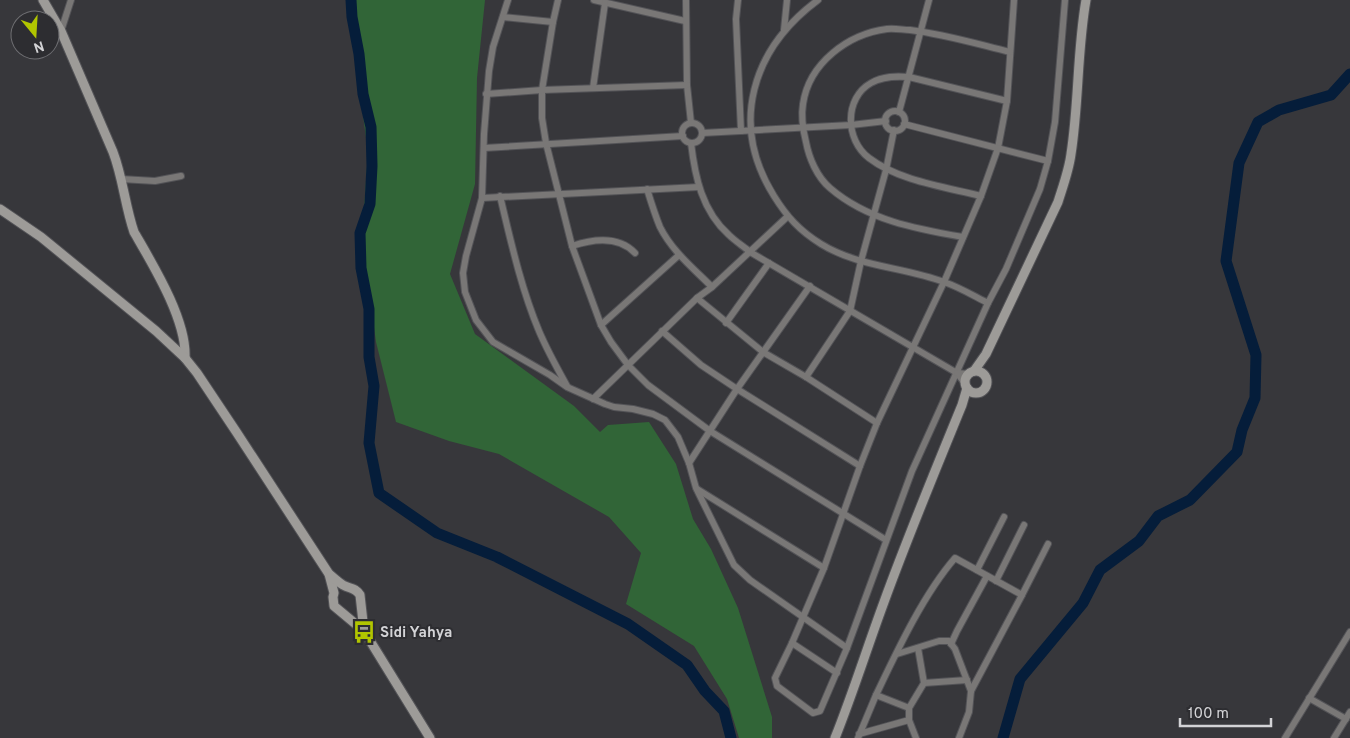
<svg xmlns="http://www.w3.org/2000/svg" width="1350" height="738" viewBox="0 0 1350 738" font-family="Overpass,sans-serif">
<rect width="100%" height="100%" fill="#37373b"/>
<polygon fill="#316537" points="347,0 485,0 477,78 475,184 450,274 475,334 574,406 600,432 608,425 649,422 676,464 693,519 711,549 738,608 772,717 772,738 739,738 727,699 694,646 626,604 641,553 609,517 499,454 449,441 396,422 376,342 362,238 368,152"/>
<g fill="none" stroke-linecap="round" stroke-linejoin="round">
<g stroke="#051d3a" stroke-width="11">
<polyline points="351,0 352,17 359,54 363,94 371,127 372,166 370,204 360,233 361,268 369,309 369,357 374,386 369,443 379,493 437,533 497,557 628,624 687,665 705,691 724,711 731,738"/>
<polyline points="1003,738 1020,679 1083,603 1100,570 1139,541 1158,516 1190,500 1237,452 1242,430 1255,398 1256,355 1226,261 1239,163 1258,122 1279,110 1331,95 1350,74"/>
</g>
<defs>
<g id="street">
<polyline points="508,0 493,47 489,71 484,134 482,198 466,256 463,273 465,292 476,320 493,342 550,375 567,387 605,404 614,407 633,409 653,414 665,420 678,437 689,463 696,488 734,565 750,580 847,648"/>
<polyline points="558,0 553,22 542,90 542,118 546,143 572,246 601,325 611,342 628,365 648,385 710,431 886,540"/>
<polyline points="594,0 685,21"/>
<polyline points="686,0 687,85 691,123"/>
<polyline points="738,0 736,19 741,131"/>
<path d="M 818,0 C 752,49 729,124 774,196 C 787,217 800,231 821,244 C 858,267 904,267 944,282 C 959,287 974,296 988,303"/>
<polyline points="1014,0 1007,101 998,148 981,196 944,282 877,423 860,466 824,568 792,643 775,678 777,686 813,713 820,711 847,648 912,471 988,303 1006,269 1040,189 1048,161 1055,122 1065,0"/>
<polyline points="503,17 553,22"/>
<polyline points="784,30 787,0"/>
<polyline points="61,31 71,0"/>
<polyline points="593,88 605,3"/>
<polyline points="486,94 542,90 687,85"/>
<circle cx="895" cy="121" r="10"/>
<polyline points="899,112 929,0"/>
<circle cx="692" cy="133" r="10"/>
<polyline points="904,124 1048,161"/>
<polyline points="702,133 851,125 886,121"/>
<path d="M 691,143 C 695,177 702,211 729,235 C 735,241 743,246 750,252 L 957,373 L 966,385"/>
<polyline points="484,148 683,136"/>
<polyline points="121,179 155,181 181,176"/>
<path d="M 647,189 C 651,202 655,215 660,227 C 672,251 693,268 712,287"/>
<path d="M 500,196 C 511,242 521,288 539,331 C 547,350 557,368 567,386"/>
<path d="M 981,196 C 945,187 899,181 869,158 C 845,140 844,98 871,83 C 883,76 896,76 909,77 L 1007,101"/>
<polyline points="482,198 699,187"/>
<path d="M 963,237 C 916,229 867,220 830,188 C 817,177 809,158 806,142 C 803,130 801,116 803,104 C 809,63 848,34 887,29 C 895,28 903,30 910,30 C 944,34 977,44 1010,52"/>
<path d="M 572,246 C 593,239 619,236 635,253"/>
<polyline points="697,298 763,352 806,377 877,423"/>
<polyline points="726,323 769,263"/>
<polyline points="601,325 679,255"/>
<polyline points="662,331 701,365 737,389 860,466"/>
<polyline points="957,373 969,374"/>
<polyline points="806,377 850,311 861,261 886,170 894,130"/>
<polyline points="593,399 697,298 712,287 787,217"/>
<polyline points="689,463 737,389 810,286"/>
<polyline points="697,489 824,568"/>
<polyline points="977,570 1004,517"/>
<polyline points="996,581 1024,525"/>
<polyline points="1022,595 1048,544"/>
<polyline points="792,643 837,673"/>
<polyline points="951,644 957,631 987,576"/>
<polyline points="897,654 939,641 949,641 955,649 971,691"/>
<polyline points="924,683 967,680"/>
<polyline points="876,695 909,708"/>
<polyline points="1309,698 1346,719"/>
<polyline points="909,720 909,708 924,683 918,648"/>
<polyline points="859,734 909,720 916,738"/>
<path d="M 858,738 C 864,724 870,709 876,695 C 897,651 923,595 955,558 L 1022,595 L 971,691 L 969,712 L 959,738"/>
<polyline points="1285,738 1350,632"/>
<polyline points="1334,738 1350,712"/>
</g>
<g id="secondary">
<path d="M 43,0 L 61,31 L 113,152 C 123,178 125,206 134,232 C 153,265 187,320 185,358"/>
<polyline points="0,209 41,237 156,331 185,358 197,373 237,433 329,574 334,593 333,597 334,606 364,631"/>
<path d="M 974,371 L 986,354 L 1058,202 C 1063,186 1069,170 1071,154 C 1079,103 1077,51 1086,0"/>
<circle cx="976" cy="382" r="11"/>
<path d="M 329,574 C 334,578 338,582 343,585 C 350,589 355,587 360,595 L 364,631 L 430,738"/>
<path d="M 835,738 C 853,693 867,648 884,602 C 908,536 935,471 962,405 L 967,388"/>
</g>
</defs>
<use href="#street" stroke="#535357" stroke-width="8"/>
<use href="#secondary" stroke="#535357" stroke-width="11"/>
<use href="#street" stroke="#797776" stroke-width="6"/>
<use href="#secondary" stroke="#9d9b98" stroke-width="9"/>
</g>
<defs>
<symbol id="bus-bare" viewBox="-9 -9 18 18"><path d="M-5-6H5V4H4V6H2V4H-2V6H-4V4H-5ZM-3.5-4V0h7V-4ZM-3.5 1.2v1.5H-2V1.2ZM2 1.2v1.5H3.5V1.2Z" fill="#b1c500" stroke="#2d2d31" stroke-width="2.5" paint-order="stroke"/></symbol>
</defs>
<g fill-rule="evenodd">
<use href="#bus-bare" x="348" y="616" width="32" height="32"/>
</g>
<g text-anchor="middle" stroke-width="4" stroke-linejoin="round" paint-order="stroke">
<g font-size="15" font-weight="bold" fill="#d3d3d6" stroke="#2d2d31" text-anchor="start">
<text x="380" y="637">Sidi Yahya</text>
</g>
</g>
<g transform="translate(35 35) rotate(162)"><circle r="24" fill="#2d2d31" stroke="#6f6f73"/>
<path d="M0-4L9 19L0 12L-9 19Z" fill="#b1c500"/>
<text y="-8" font-size="14" font-weight="bold" text-anchor="middle" fill="#d3d3d6">N</text>
</g>
<path d="M1180 718v8h91v-8" fill="none" stroke="#d3d3d6" stroke-width="2.5"/>
<text x="1188" y="718" font-size="15" fill="#d3d3d6" stroke="#2d2d31" stroke-width="4" paint-order="stroke">100 m</text>
</svg>
